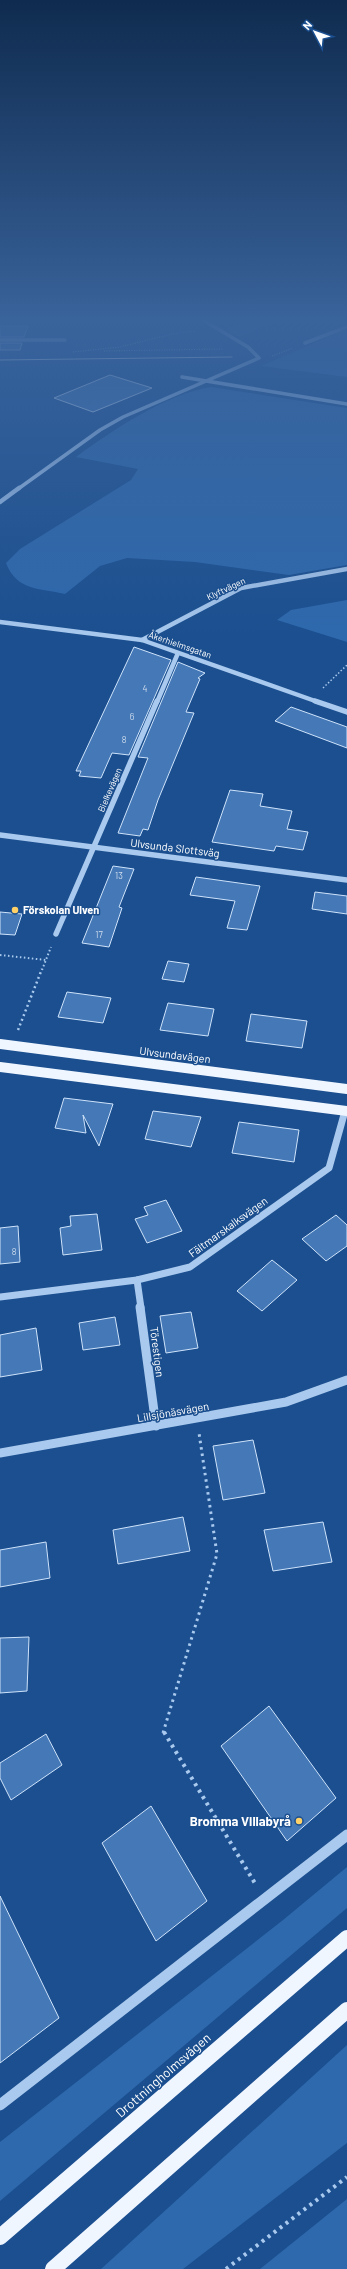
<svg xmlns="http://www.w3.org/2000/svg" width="347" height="2269" viewBox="0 0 347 2269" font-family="Barlow,sans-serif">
<rect width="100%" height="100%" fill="#1b4f8f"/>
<g fill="#2e69ad">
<polygon points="248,320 277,320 239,337 226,329"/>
<polygon points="347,329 347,377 261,366"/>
<path d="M 211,387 L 347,408 L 347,565 L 289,575 L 195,562 L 127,558 L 100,566 L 65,594 C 39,588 17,591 6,563 L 20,549 L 131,480 L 138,469 L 76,457 C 113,430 166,394 211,387 Z"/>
<polygon points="347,600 347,642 277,620 291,610"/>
<polygon points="347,1867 347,1908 0,2201 0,2142 283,1920"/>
<polygon points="347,2045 347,2143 183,2269 101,2269"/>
<polygon points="347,2199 347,2269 260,2269"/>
</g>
<g fill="#4478b7" stroke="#cfe3fa">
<polygon points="0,326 28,326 24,337 0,337"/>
<polygon points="0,343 22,343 20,350 0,350"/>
<polygon points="110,375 152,388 93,412 54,398"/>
<polygon points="134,647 171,660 129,755 112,753 101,778 79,776 81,771 76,771"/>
<polygon points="178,662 205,673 198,678 200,679 186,712 194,713 158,800 148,830 143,829 140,836 118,833 148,758 138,757"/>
<polygon points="291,707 347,727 347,748 275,721"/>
<polygon points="230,790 263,794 260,806 292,811 287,829 308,832 303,850 276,846 274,851 212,842"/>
<polygon points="113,866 134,869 119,907 122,908 109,947 82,943"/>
<polygon points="196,877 260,886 247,930 227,928 235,901 190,895"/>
<polygon points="315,892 347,896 347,914 312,909"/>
<polygon points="0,912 22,914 15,935 0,934"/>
<polygon points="168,961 189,964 184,982 162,979"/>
<polygon points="67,992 111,998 103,1023 58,1017"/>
<polygon points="168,1003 214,1009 208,1036 160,1030"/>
<polygon points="251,1014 307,1021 302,1048 246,1041"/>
<polygon points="64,1098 113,1104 99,1146 83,1115 86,1133 55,1128"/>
<polygon points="153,1111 201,1117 191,1147 145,1139"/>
<polygon points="239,1122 299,1130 294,1162 232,1153"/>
<polygon points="166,1200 182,1231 147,1243 135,1219 148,1215 144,1207"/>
<polygon points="97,1214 102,1250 63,1255 60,1228 71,1226 70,1216"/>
<polygon points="336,1215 347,1225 347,1246 326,1261 302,1239"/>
<polygon points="18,1226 20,1262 0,1264 0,1228"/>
<polygon points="272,1260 297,1280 262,1311 237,1291"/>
<polygon points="191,1312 198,1348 166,1353 160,1316"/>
<polygon points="115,1317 120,1345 83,1350 79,1323"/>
<polygon points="36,1328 42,1370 0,1377 0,1335"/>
<polygon points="253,1440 265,1493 223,1500 213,1446"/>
<polygon points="183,1517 190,1551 118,1564 113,1530"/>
<polygon points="323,1522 332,1562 273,1571 264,1530"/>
<polygon points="46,1542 50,1578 0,1587 0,1550"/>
<polygon points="29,1637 27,1691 0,1693 0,1638"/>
<polygon points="269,1706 336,1798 287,1841 221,1746"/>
<polygon points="46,1734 62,1765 11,1800 0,1778 0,1763"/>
<polygon points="151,1806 207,1901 156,1941 102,1843"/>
<polygon points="0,1896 59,2018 0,2063"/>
</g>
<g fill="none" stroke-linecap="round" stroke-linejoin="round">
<g stroke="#a9c9ee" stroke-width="1" stroke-dasharray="1 1.5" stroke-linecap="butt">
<polyline points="104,351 223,349"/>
<polyline points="73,352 120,347 172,334 195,331"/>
<polyline points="272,356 293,348"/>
</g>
<polyline stroke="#a9c9ee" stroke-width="1.5" stroke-dasharray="1.5 2" stroke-linecap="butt" points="323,688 347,665"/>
<g stroke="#a9c9ee" stroke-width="2" stroke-dasharray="1.5 2.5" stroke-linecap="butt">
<polyline points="0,955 46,960"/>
<polyline points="42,970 51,947"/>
</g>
<polyline stroke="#a9c9ee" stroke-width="2.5" stroke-dasharray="2 3" stroke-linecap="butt" points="18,1030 42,969"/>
<polyline stroke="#a9c9ee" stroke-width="3" stroke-dasharray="2.5 4" stroke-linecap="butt" points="163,1733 217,1554 199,1433"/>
<g stroke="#a9c9ee" stroke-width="4" stroke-dasharray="3 4.5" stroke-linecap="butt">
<polyline points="164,1732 256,1885"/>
<polyline points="226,2269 347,2177"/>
</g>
<g stroke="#a9c9ee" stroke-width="3.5">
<polyline points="0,340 65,340"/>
<polyline points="305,343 347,327"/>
<polyline points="182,377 347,404"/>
<polyline points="18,489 100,430 123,417 259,358 248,347 203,320"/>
</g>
<g stroke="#a9c9ee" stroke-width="4.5">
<polyline points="0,502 19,488"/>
<polyline points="0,622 142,640 318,702"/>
<polyline points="142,640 241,588 347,569"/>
<polyline points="157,702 178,653"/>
</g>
<g stroke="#a9c9ee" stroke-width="5.5">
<polyline points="315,701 347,712"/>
<polyline points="0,835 347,880"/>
<polyline points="56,934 157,701"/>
</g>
<g stroke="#a9c9ee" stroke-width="7">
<polyline points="137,1280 141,1308"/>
<polyline points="0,1297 137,1280 190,1267 329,1168 345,1111"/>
</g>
<g stroke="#a9c9ee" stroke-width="9">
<polyline points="140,1307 156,1426"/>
<polyline points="0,1453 286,1402 347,1380"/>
</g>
<polyline stroke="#a9c9ee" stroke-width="11" points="0,2105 347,1835"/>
<g stroke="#f0f6ff" stroke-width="10">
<polyline points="0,1044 347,1089"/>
<polyline points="0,1067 347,1111"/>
</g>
<g stroke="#f0f6ff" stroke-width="16">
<polyline points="0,2237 347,1938"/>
<polyline points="53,2269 347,2010"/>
</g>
<polyline stroke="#fff" stroke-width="1" points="0,360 232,357"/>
</g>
<linearGradient id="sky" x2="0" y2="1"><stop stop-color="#0f2b4f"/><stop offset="0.5" stop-color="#39639b"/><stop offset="1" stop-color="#39639b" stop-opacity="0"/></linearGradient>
<rect width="347" height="638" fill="url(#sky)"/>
<g fill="#ffd166" stroke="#1b4f8f" stroke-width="1.5">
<circle cx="15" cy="910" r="4"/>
<circle cx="299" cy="1821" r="4"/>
</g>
<g text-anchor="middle" stroke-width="3" stroke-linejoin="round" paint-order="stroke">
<g font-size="9" fill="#fff" stroke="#1b4f8f">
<text transform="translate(226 589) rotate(-25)" y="3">Klyftvägen</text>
<text transform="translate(180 645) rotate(19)" y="3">Åkerhielmsgatan</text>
<text transform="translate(110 790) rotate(-67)" y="3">Bielkevägen</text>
</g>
<g font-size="9" fill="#d0dded">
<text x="145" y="692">4</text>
<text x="132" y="720">6</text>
<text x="124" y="743">8</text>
<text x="119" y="879">13</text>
<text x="99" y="938">17</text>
<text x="14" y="1255">8</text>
</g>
<g font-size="11" fill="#fff" stroke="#1b4f8f">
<text transform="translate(175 848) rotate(7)" y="4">Ulvsunda Slottsväg</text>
<text transform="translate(175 1055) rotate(7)" y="4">Ulvsundavägen</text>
<text transform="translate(228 1227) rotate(-36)" y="4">Fältmarskalksvägen</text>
<text transform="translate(157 1352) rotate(83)" y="4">Törestigen</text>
<text transform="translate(173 1412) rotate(-10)" y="4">Lillsjönäsvägen</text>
</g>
<g font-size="11" font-weight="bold" fill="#fff" stroke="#1b4f8f" text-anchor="start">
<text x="23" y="914">Förskolan Ulven</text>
</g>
<g font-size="13" font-weight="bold" fill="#fff" stroke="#1b4f8f" text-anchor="end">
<text x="291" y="1826">Bromma Villabyrå</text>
</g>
<g font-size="13" fill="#fff" stroke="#1b4f8f">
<text transform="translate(163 2075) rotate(-41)" y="5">Drottningholmsvägen</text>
</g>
</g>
<g transform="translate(315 32) rotate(311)" stroke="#1b4f8f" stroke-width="3" paint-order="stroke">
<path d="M0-3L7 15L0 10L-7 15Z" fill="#ffffff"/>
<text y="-6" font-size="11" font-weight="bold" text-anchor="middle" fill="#ffffff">N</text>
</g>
</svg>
